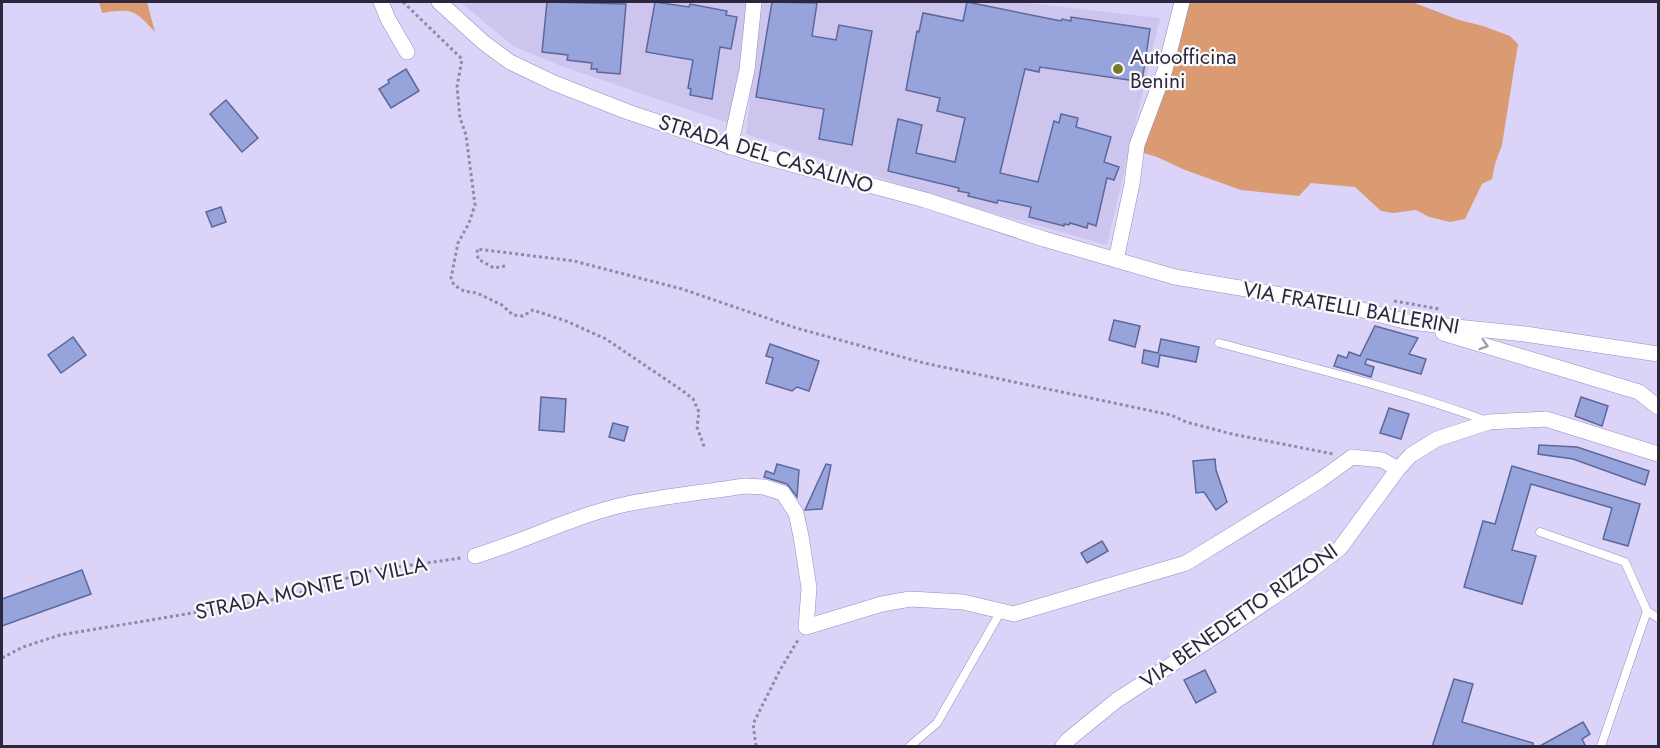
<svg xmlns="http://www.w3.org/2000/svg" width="1660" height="748" viewBox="0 0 1660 748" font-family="Jost,sans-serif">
<rect width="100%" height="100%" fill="#dbd4f8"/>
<g fill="#cdc5ed">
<polygon points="460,2 748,2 734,125 561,66 513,46"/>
<polygon points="761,2 1019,2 1160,18 1107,245 951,201 746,134"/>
</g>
<g fill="#da9b72">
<path d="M 99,2 L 147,2 L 155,32 C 135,10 132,8 102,13 Z"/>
<polygon points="1185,2 1412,2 1459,20 1483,26 1510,36 1518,44 1502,145 1495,164 1492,179 1482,184 1465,219 1450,222 1429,217 1416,210 1393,213 1381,211 1355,187 1311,183 1299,196 1241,190 1185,170 1157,157 1140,152"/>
</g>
<g fill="#97a4dc" stroke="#5c679b" stroke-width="1.5">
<polygon points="547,2 626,4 620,74 597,72 597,69 591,69 592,63 567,60 568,55 542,52"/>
<polygon points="655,2 689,7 690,4 727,11 726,15 737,17 731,49 720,47 712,99 690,95 691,89 688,88 693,60 646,52"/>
<polygon points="772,2 817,3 812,36 836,40 839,25 872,31 852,145 819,139 824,109 756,97"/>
<polygon points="967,2 1061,21 1062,19 1071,21 1071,17 1150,29 1142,82 1040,67 1039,72 1025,69 1000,173 1038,182 1054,121 1059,123 1061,114 1078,118 1076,127 1111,137 1104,162 1119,167 1114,180 1107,178 1096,226 1088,223 1087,228 1070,223 1069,225 1064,224 1064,226 1029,217 1031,207 998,200 997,203 968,196 969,193 958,191 959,188 888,171 898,119 922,125 916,153 955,162 965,118 937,111 940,98 906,90 917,31 919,32 923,13 963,21"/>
<polygon points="406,69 419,91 391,108 379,89 389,83 388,80"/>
<polygon points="226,100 258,138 242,152 210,114"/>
<polygon points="221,207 226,222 212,227 206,212"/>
<polygon points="1114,320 1140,326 1135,347 1109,340"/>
<polygon points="1375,326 1418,338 1409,354 1426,359 1421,374 1367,359 1365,364 1374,367 1371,377 1334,366 1338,355 1347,358 1349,352 1360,356"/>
<polygon points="73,337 86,355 61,373 48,355"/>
<polygon points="1161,339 1199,347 1196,362 1160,355 1158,367 1142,363 1144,350 1158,353"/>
<polygon points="770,344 819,361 809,391 797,387 792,391 766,383 773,358 766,356"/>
<polygon points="541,397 566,399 564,432 539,430"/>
<polygon points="1581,397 1608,406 1602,426 1575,416"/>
<polygon points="1389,408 1409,414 1401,439 1380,433"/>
<polygon points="613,423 628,427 624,441 609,437"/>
<polygon points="1539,445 1577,447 1649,471 1645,485 1573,459 1538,454"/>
<polygon points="1215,459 1216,470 1227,502 1216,510 1204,492 1196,493 1193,461"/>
<polygon points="777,464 799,470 797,497 787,484 764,477 766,471 774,474"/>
<polygon points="826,464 831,465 822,509 805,510"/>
<polygon points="1512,466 1640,504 1628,546 1603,539 1612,508 1531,484 1512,550 1536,556 1522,604 1464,587 1483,521 1495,524"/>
<polygon points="1102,541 1108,551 1087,563 1081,553"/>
<polygon points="82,570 91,594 2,626 2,599"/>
<polygon points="1205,670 1216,692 1196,703 1184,680"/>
<polygon points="1454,679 1473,684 1462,722 1533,743 1533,747 1432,747"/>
<polygon points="1583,722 1590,734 1582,739 1586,747 1538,747"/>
</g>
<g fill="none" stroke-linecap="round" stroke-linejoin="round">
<defs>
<g id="service">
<path d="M 1219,343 C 1309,367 1400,389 1487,421"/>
<polyline points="1540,532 1625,562 1647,611"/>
<polyline points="910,746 937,723 1001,611"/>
<polyline points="1601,746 1647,611 1658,618"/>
</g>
<g id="minor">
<polyline points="381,2 388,19 407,52"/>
<polyline points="439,2 483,42 510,62 554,83 628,112 750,153 925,200 1044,239 1175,277 1347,306 1408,322 1525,334 1658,354"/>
<polyline points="730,147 747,70 754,2"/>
<polyline points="1116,260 1132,184 1137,145 1165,70 1182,2"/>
<polyline points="1443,333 1639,392 1658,407"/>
<path d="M 475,556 C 526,541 575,515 627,504 C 665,496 706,492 745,486 L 764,487 L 783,493 L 796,513 L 801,536 L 809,588 L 806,627 L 882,604 L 910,599 L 963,602 L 1014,614 L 1186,563 L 1319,481 L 1352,457 L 1382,460 L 1398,469"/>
<polyline points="1063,746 1069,739 1117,700 1226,629 1301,578 1340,548 1398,469 1411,455 1437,439 1489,422 1546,419 1658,454"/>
</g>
</defs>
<use href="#service" stroke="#978bc3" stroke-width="9"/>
<use href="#minor" stroke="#978bc3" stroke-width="16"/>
<g stroke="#908aa9" stroke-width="3" stroke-dasharray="3 3" stroke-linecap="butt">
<polyline points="403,2 462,59 457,87 460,118 466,135 475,205 469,223 458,243 451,278 454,285 464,291 477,293 502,305 513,315 523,316 533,310 566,321 606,339 683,391 693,399 699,412 697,427 705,449"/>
<polyline points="505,266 494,268 478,259 477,249 574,261 682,289 796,328 924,363 1171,415 1186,422 1232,434 1333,454"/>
<polyline points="1394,301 1440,309"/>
<polyline points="2,658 23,647 60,635 283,598 370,571 461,558"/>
<polyline points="756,746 753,724 780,670 798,640"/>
</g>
<use href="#service" stroke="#fff" stroke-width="8"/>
<use href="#minor" stroke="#fff" stroke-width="15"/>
</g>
<defs><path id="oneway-chevron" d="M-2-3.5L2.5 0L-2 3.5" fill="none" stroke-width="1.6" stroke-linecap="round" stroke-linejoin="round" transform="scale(1.5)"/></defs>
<use stroke="#a09ea8" href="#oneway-chevron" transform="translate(1484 345) rotate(17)"/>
<circle fill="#757d28" stroke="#fafafa" stroke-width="2" cx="1118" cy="69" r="6"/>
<g text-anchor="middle" stroke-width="4.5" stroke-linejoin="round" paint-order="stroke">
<g font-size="21" fill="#2c273e" stroke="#fafafa" text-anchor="start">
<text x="1130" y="64">Autoofficina<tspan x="1130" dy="24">Benini</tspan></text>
</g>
<g font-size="21" fill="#2c273e" stroke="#fafafa">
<text transform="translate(766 154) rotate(17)" y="7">STRADA DEL CASALINO</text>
<text transform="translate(1351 308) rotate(10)" y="7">VIA FRATELLI BALLERINI</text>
<text transform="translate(311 588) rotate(-12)" y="7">STRADA MONTE DI VILLA</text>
<text transform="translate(1239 616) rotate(-35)" y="7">VIA BENEDETTO RIZZONI</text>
</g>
</g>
<rect width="1660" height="748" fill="none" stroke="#2c273e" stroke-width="6"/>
</svg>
